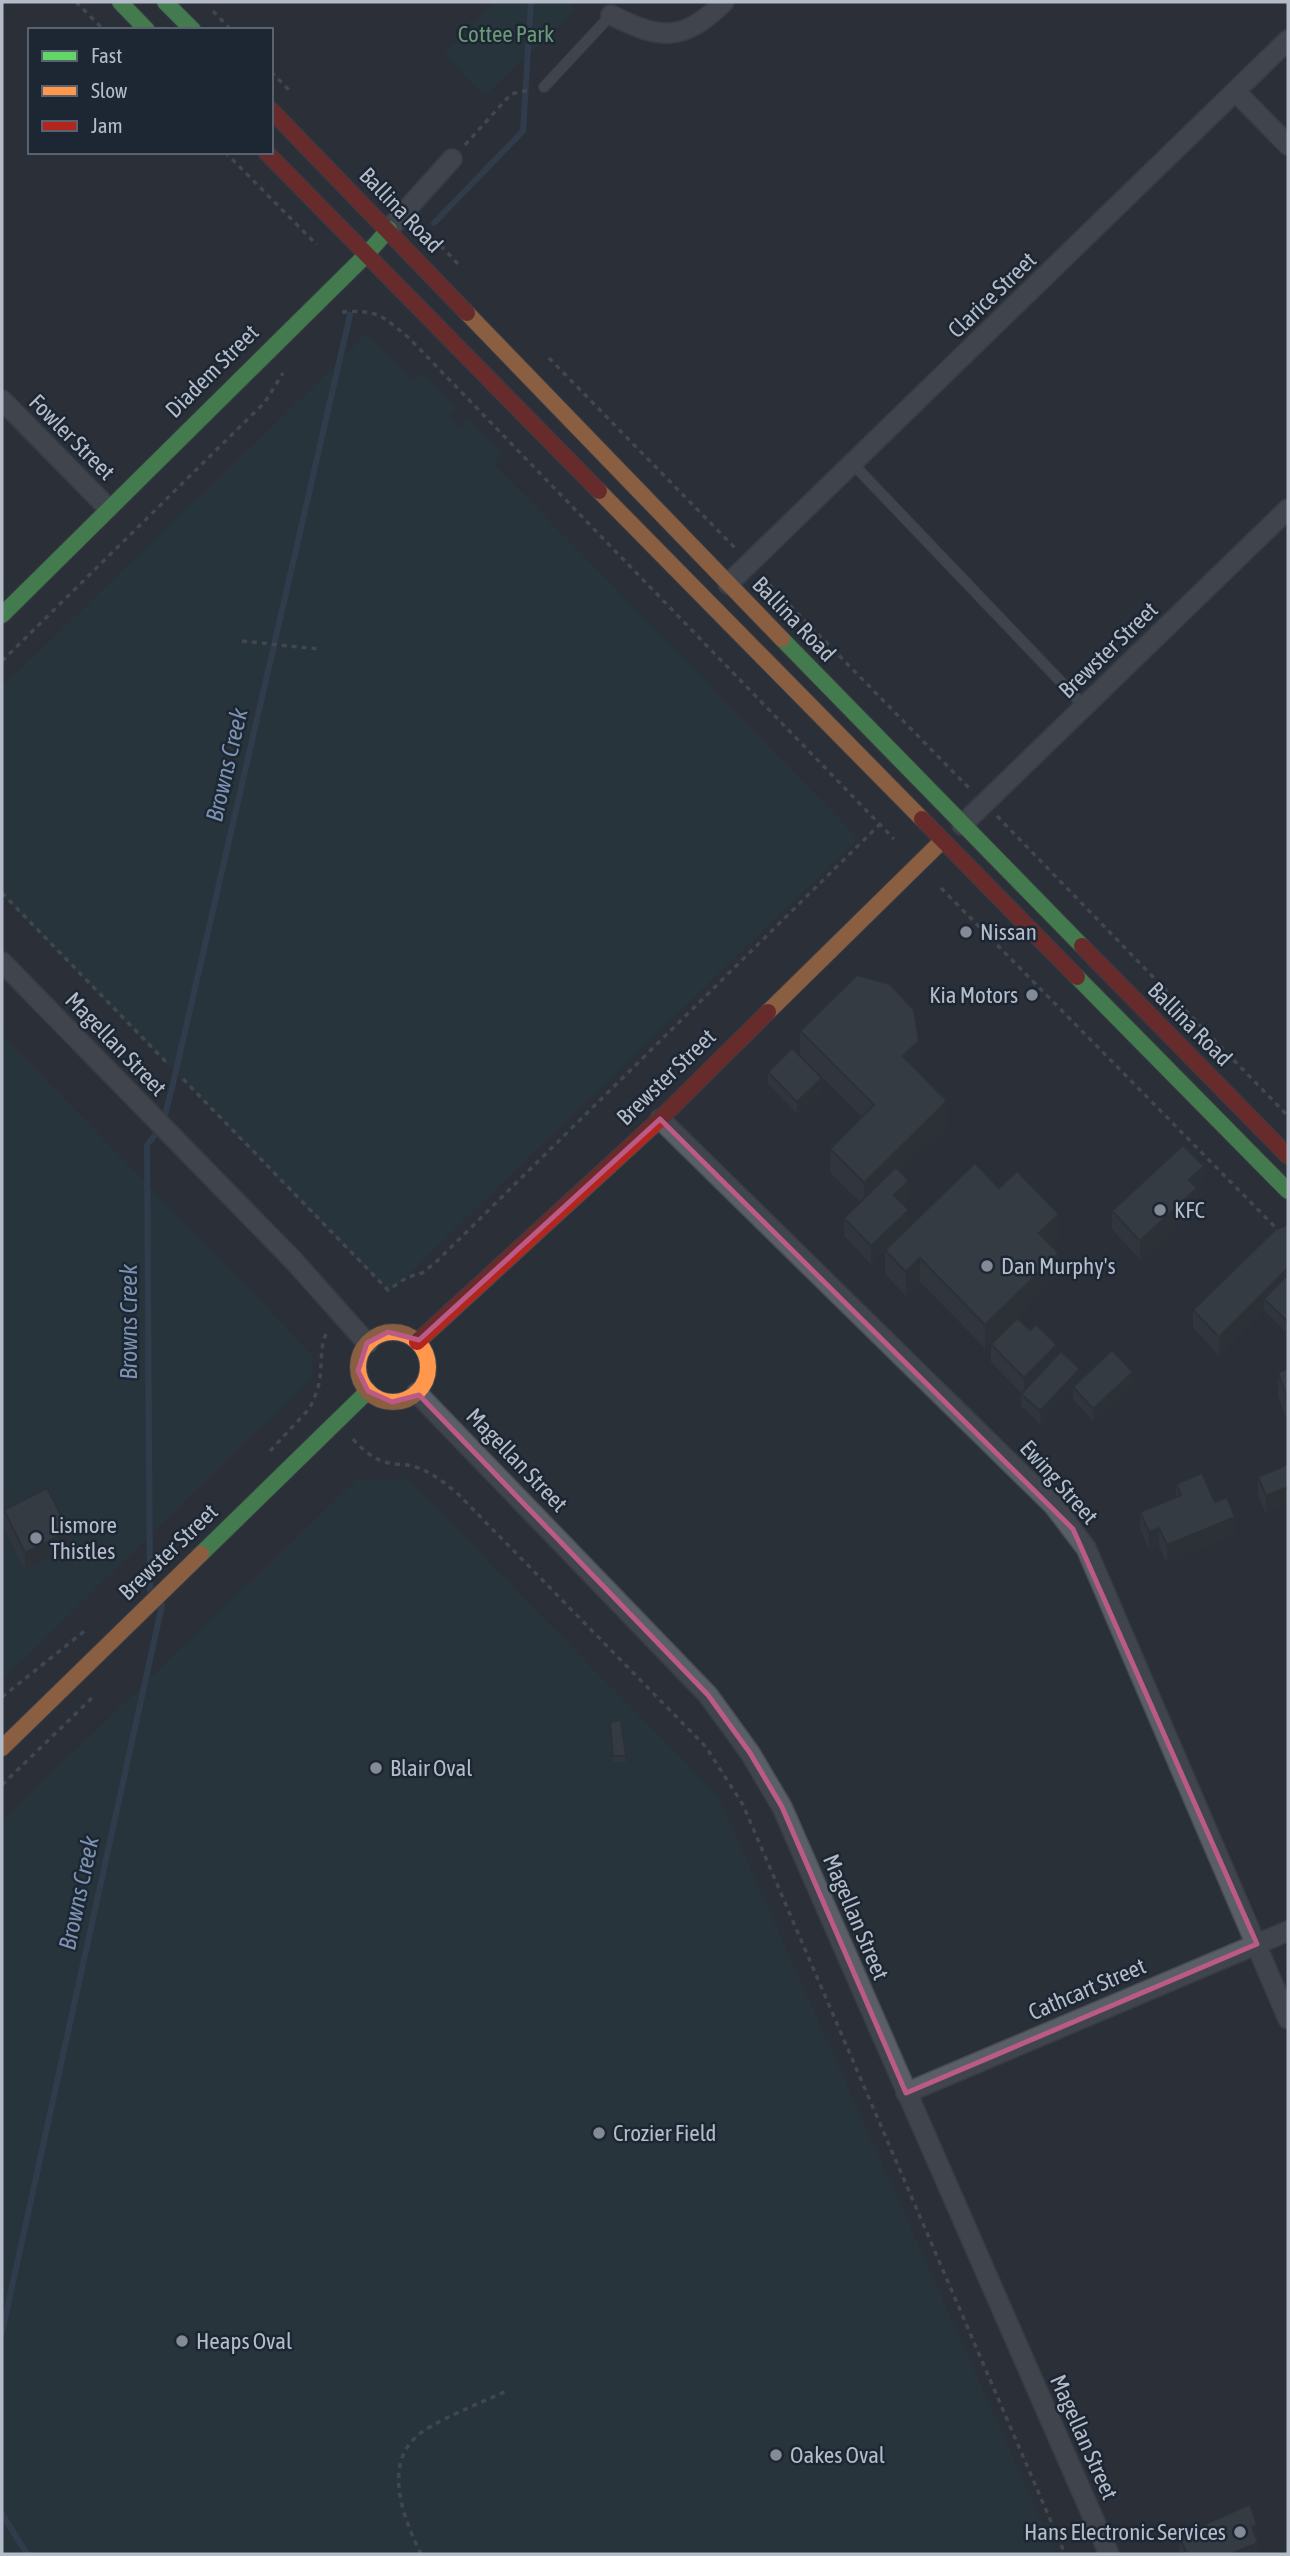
<svg xmlns="http://www.w3.org/2000/svg" width="1290" height="2556" viewBox="0 0 1290 2556" font-family="'Asap Condensed',sans-serif">
<rect width="100%" height="100%" fill="#2a3038"/>
<g fill="#273a3e">
<polygon points="495,2 567,2 575,10 485,96 444,54"/>
<polygon points="366,333 413,381 423,373 457,407 448,416 459,428 469,419 503,453 493,463 858,838 389,1293 2,895 2,687 338,363"/>
<polygon points="2,1034 313,1356 311,1378 2,1680"/>
<polygon points="356,1480 408,1480 718,1796 1056,2554 2,2554 2,1821"/>
</g>
<g fill="none" stroke-linecap="round" stroke-linejoin="round">
<g stroke="#384963" stroke-width="6">
<polyline points="434,223 523,131 531,2"/>
<polyline points="152,1591 150,1590 147,1145 162,1126 172,1088 350,315"/>
<polyline points="2,2332 162,1605"/>
<polyline points="2,2514 27,2554"/>
</g>
<defs>
<g id="lane">
<polyline points="544,87 611,15"/>
<polyline points="853,464 1085,707"/>
</g>
<g id="street">
<path d="M 611,15 C 661,40 683,42 724,2"/>
<polyline points="1236,92 1288,145"/>
<polyline points="389,229 452,159"/>
<polyline points="2,400 108,508"/>
<polyline points="728,584 1288,40"/>
<polyline points="962,825 1288,509"/>
<polyline points="2,962 294,1261 367,1343"/>
<polyline points="660,1119 1054,1506 1086,1548 1288,2019"/>
<polyline points="417,1393 708,1695 750,1753 782,1807 1109,2554"/>
<polyline points="906,2093 1288,1931"/>
</g>
<g id="fast">
<polyline points="120,2 147,30"/>
<polyline points="165,2 193,30"/>
<polyline points="2,615 366,255 389,229"/>
<polyline points="782,639 1082,946"/>
<polyline points="1077,977 1288,1191"/>
<polyline points="201,1554 368,1391"/>
</g>
<g id="slow">
<polyline points="467,313 782,639"/>
<polyline points="599,491 922,819"/>
<polyline points="768,1012 942,841"/>
<circle cx="393" cy="1367" r="35"/>
<polyline points="2,1748 201,1554"/>
</g>
<g id="jam">
<polyline points="271,110 467,313"/>
<polyline points="266,152 599,491"/>
<polyline points="922,819 1077,977"/>
<polyline points="1082,946 1288,1156"/>
<polyline points="417,1342 660,1119 768,1012"/>
</g>
</defs>
<use href="#lane" stroke="#484c53" stroke-width="12"/>
<use href="#street" stroke="#484c53" stroke-width="22"/>
<use href="#fast" stroke="#484c53" stroke-width="18"/>
<use href="#slow" stroke="#484c53" stroke-width="18"/>
<use href="#jam" stroke="#484c53" stroke-width="18"/>
<g stroke="#5d636a" stroke-width="3.5" stroke-dasharray="5 5" stroke-linecap="butt">
<polyline points="76,2 104,30"/>
<polyline points="213,11 231,30"/>
<polyline points="271,72 290,91"/>
<polyline points="465,145 511,94 529,90"/>
<polyline points="225,152 317,245"/>
<polyline points="420,224 461,267"/>
<path d="M 342,312 C 379,310 381,315 409,338 L 894,839"/>
<polyline points="549,358 736,549"/>
<polyline points="762,577 970,789"/>
<polyline points="242,641 318,649"/>
<polyline points="2,661 265,402 283,373"/>
<polyline points="997,816 1288,1116"/>
<polyline points="941,888 1279,1231"/>
<polyline points="2,893 168,1064"/>
<polyline points="183,1079 388,1290 408,1277 422,1273 435,1263 879,825"/>
<path d="M 353,1439 C 363,1450 374,1460 389,1463 C 398,1465 407,1464 416,1467 C 433,1473 445,1483 458,1494 L 706,1747 L 743,1805 L 1065,2554"/>
<path d="M 270,1451 L 309,1409 C 314,1399 319,1388 320,1377 C 322,1362 320,1345 327,1332"/>
<polyline points="2,1697 87,1629"/>
<polyline points="2,1785 94,1696"/>
<path d="M 421,2554 C 405,2522 383,2468 415,2438 C 430,2422 484,2402 506,2391"/>
</g>
<use href="#lane" stroke="#5a5e66" stroke-width="10"/>
<use href="#street" stroke="#5a5e66" stroke-width="19"/>
<use href="#fast" stroke="#63d668" stroke-width="16"/>
<use href="#slow" stroke="#ff974d" stroke-width="16"/>
<use href="#jam" stroke="#b3261e" stroke-width="16"/>
</g>
<g fill="#3a3f45">
<polygon points="800,1031 919,1064 915,1068 947,1125 900,1171 909,1199 903,1204 909,1228 999,1188 1059,1238 1051,1245 1059,1276 985,1348 920,1282 906,1296 885,1274 885,1250 901,1235 871,1264 844,1236 844,1218 860,1202 830,1172 830,1149 862,1117 800,1055"/>
<polygon points="768,1072 822,1090 797,1114 768,1084"/>
<polygon points="1204,1184 1197,1191 1197,1206 1140,1259 1112,1229 1112,1211"/>
<polygon points="1287,1225 1286,1332 1264,1310 1219,1355 1193,1328 1193,1310"/>
<polygon points="1030,1330 1057,1355 1080,1381 1133,1384 1093,1421 1073,1399 1073,1388 1040,1424 1021,1406 1021,1393 991,1362 991,1344"/>
<polygon points="1288,1368 1288,1423 1278,1396 1278,1373"/>
<polygon points="1288,1464 1266,1514 1258,1495 1258,1477"/>
<polygon points="1176,1484 1215,1502 1235,1534 1167,1563 1159,1546 1149,1550 1140,1529 1140,1512 1176,1496"/>
<polygon points="4,1510 69,1549 25,1571 4,1528"/>
<polygon points="610,1722 626,1756 626,1762 613,1762"/>
<polygon points="1179,2536 1257,2542 1258,2554 1179,2554"/>
</g>
<g fill="#303338">
<polygon points="919,1041 919,1064 903,1080 903,1056"/>
<polygon points="822,1078 822,1090 797,1114 797,1102"/>
<polygon points="947,1101 947,1125 864,1207 864,1183"/>
<polygon points="1204,1166 1204,1184 1197,1191 1197,1206 1140,1259 1140,1241 1189,1180"/>
<polygon points="909,1181 909,1199 894,1213 894,1195"/>
<polygon points="909,1210 909,1228 871,1264 871,1246"/>
<polygon points="1059,1214 1059,1238 1039,1256 1039,1233"/>
<polygon points="1059,1253 1059,1276 985,1348 985,1325"/>
<polygon points="920,1258 920,1282 906,1296 906,1272"/>
<polygon points="1288,1268 1288,1286 1264,1299 1264,1310 1219,1355 1219,1337"/>
<polygon points="1288,1318 1288,1330 1286,1332 1286,1320"/>
<polygon points="1057,1345 1057,1362 1024,1395 1024,1378"/>
<polygon points="1080,1369 1080,1381 1040,1424 1040,1411"/>
<polygon points="1133,1372 1133,1384 1093,1421 1093,1409"/>
<polygon points="1288,1487 1288,1504 1266,1514 1266,1496"/>
<polygon points="1235,1517 1235,1534 1167,1563 1167,1545"/>
<polygon points="1159,1528 1159,1546 1149,1550 1149,1532"/>
<polygon points="69,1531 69,1549 25,1571 25,1553"/>
<polygon points="1257,2525 1257,2543 1252,2527"/>
<polygon points="1258,2543 1258,2554 1230,2554"/>
</g>
<g fill="#444950" stroke="#303338" stroke-width="2">
<polygon points="857,975 890,984 914,1010 919,1041 903,1056 947,1101 864,1183 830,1149 874,1105 800,1031"/>
<polygon points="792,1048 822,1078 797,1102 768,1072"/>
<polygon points="1183,1145 1204,1166 1189,1180 1197,1188 1140,1241 1112,1211"/>
<polygon points="975,1163 999,1188 1017,1171 1059,1214 1039,1233 1059,1253 985,1325 920,1258 906,1272 885,1250"/>
<polygon points="896,1167 909,1181 894,1195 909,1210 871,1246 844,1218"/>
<polygon points="1287,1225 1288,1226 1288,1268 1219,1337 1193,1310 1276,1229"/>
<polygon points="1288,1274 1288,1318 1286,1320 1264,1299"/>
<polygon points="1017,1318 1030,1330 1036,1324 1057,1345 1024,1378 991,1344"/>
<polygon points="1112,1350 1133,1372 1093,1409 1073,1387"/>
<polygon points="1061,1351 1080,1369 1040,1411 1021,1394"/>
<polygon points="1288,1368 1288,1400 1278,1373"/>
<polygon points="1288,1464 1288,1487 1266,1496 1258,1477"/>
<polygon points="1202,1473 1215,1502 1227,1497 1235,1517 1167,1545 1159,1528 1149,1532 1140,1512 1181,1495 1176,1484"/>
<polygon points="47,1488 69,1531 25,1553 4,1510"/>
<polygon points="621,1720 626,1756 613,1756 610,1722"/>
<polygon points="1250,2504 1257,2525 1252,2527 1258,2543 1230,2554 1187,2554 1179,2536"/>
</g>
<path d="M0 0H1290V2556H0ZM 660,1119 L 1073,1529 L 1257,1944 L 906,2093 L 782,1807 L 750,1753 L 708,1695 L 419,1395 L 392,1402 L 368,1391 L 358,1371 L 367,1343 L 388,1332 L 419,1340 Z" fill="#2a3038" fill-opacity=".55" fill-rule="evenodd"/>
<path fill="none" stroke="#bc5a87" stroke-width="5" stroke-linejoin="round" d="M 660,1119 L 1073,1529 L 1257,1944 L 906,2093 L 782,1807 L 750,1753 L 708,1695 L 419,1395 L 392,1402 L 368,1391 L 358,1371 L 367,1343 L 388,1332 L 419,1340 Z"/>
<g fill="#848b96" stroke="#1d2633" stroke-width="2.5">
<circle cx="966" cy="932" r="7"/>
<circle cx="1032" cy="995" r="7"/>
<circle cx="1160" cy="1210" r="7"/>
<circle cx="987" cy="1266" r="7"/>
<circle cx="36" cy="1538" r="7"/>
<circle cx="376" cy="1768" r="7"/>
<circle cx="599" cy="2133" r="7"/>
<circle cx="182" cy="2341" r="7"/>
<circle cx="776" cy="2455" r="7"/>
<circle cx="1240" cy="2532" r="7"/>
</g>
<g text-anchor="middle" stroke-width="5" stroke-linejoin="round" paint-order="stroke">
<g font-size="23" fill="#6b9a76" stroke="#1d2633">
<text x="506" y="42">Cottee Park</text>
</g>
<g font-size="23" fill="#b4bcc9" stroke="#1d2633">
<text transform="translate(401 210) rotate(46)" y="8">Ballina Road</text>
<text transform="translate(992 295) rotate(-44)" y="8">Clarice Street</text>
<text transform="translate(212 371) rotate(-45)" y="8">Diadem Street</text>
<text transform="translate(72 437) rotate(45)" y="8">Fowler Street</text>
<text transform="translate(794 619) rotate(46)" y="8">Ballina Road</text>
<text transform="translate(1108 650) rotate(-44)" y="8">Brewster Street</text>
<text transform="translate(1190 1024) rotate(45)" y="8">Ballina Road</text>
<text transform="translate(116 1044) rotate(46)" y="8">Magellan Street</text>
<text transform="translate(666 1077) rotate(-44)" y="8">Brewster Street</text>
<text transform="translate(517 1460) rotate(46)" y="8">Magellan Street</text>
<text transform="translate(1059 1482) rotate(48)" y="8">Ewing Street</text>
<text transform="translate(168 1552) rotate(-44)" y="8">Brewster Street</text>
<text transform="translate(856 1917) rotate(67)" y="8">Magellan Street</text>
<text transform="translate(1087 1989) rotate(-23)" y="8">Cathcart Street</text>
<text transform="translate(1084 2437) rotate(66)" y="8">Magellan Street</text>
</g>
<g font-size="23" fill="#b4bcc9" stroke="#1d2633" text-anchor="start">
<text x="980" y="940">Nissan</text>
<text x="1018" y="1003" text-anchor="end">Kia Motors</text>
<text x="1174" y="1218">KFC</text>
<text x="1001" y="1274">Dan Murphy's</text>
<text x="50" y="1533">Lismore<tspan x="50" dy="26">Thistles</tspan></text>
<text x="390" y="1776">Blair Oval</text>
<text x="613" y="2141">Crozier Field</text>
<text x="196" y="2349">Heaps Oval</text>
<text x="790" y="2463">Oakes Oval</text>
<text x="1226" y="2540" text-anchor="end">Hans Electronic Services</text>
</g>
<g font-size="24" font-style="italic" fill="#7c92b1" stroke="#1d2633">
<text transform="translate(227 765) rotate(-77)" y="8">Browns Creek</text>
<text transform="translate(129 1322) rotate(-90)" y="8">Browns Creek</text>
<text transform="translate(79 1893) rotate(-78)" y="8">Browns Creek</text>
</g>
</g>
<rect width="1290" height="2556" fill="none" stroke="#b4bcc9" stroke-width="7"/>
<rect x="28" y="28" width="245" height="126" fill="#1d2633" stroke="#59626f" stroke-width="2"/>
<rect x="42" y="51" width="35" height="10" fill="#63d668" stroke="#59626f" stroke-width="2"/>
<text x="91" y="63" font-size="21" fill="#b4bcc9">Fast</text>
<rect x="42" y="86" width="35" height="10" fill="#ff974d" stroke="#59626f" stroke-width="2"/>
<text x="91" y="98" font-size="21" fill="#b4bcc9">Slow</text>
<rect x="42" y="121" width="35" height="10" fill="#b3261e" stroke="#59626f" stroke-width="2"/>
<text x="91" y="133" font-size="21" fill="#b4bcc9">Jam</text>
</svg>
